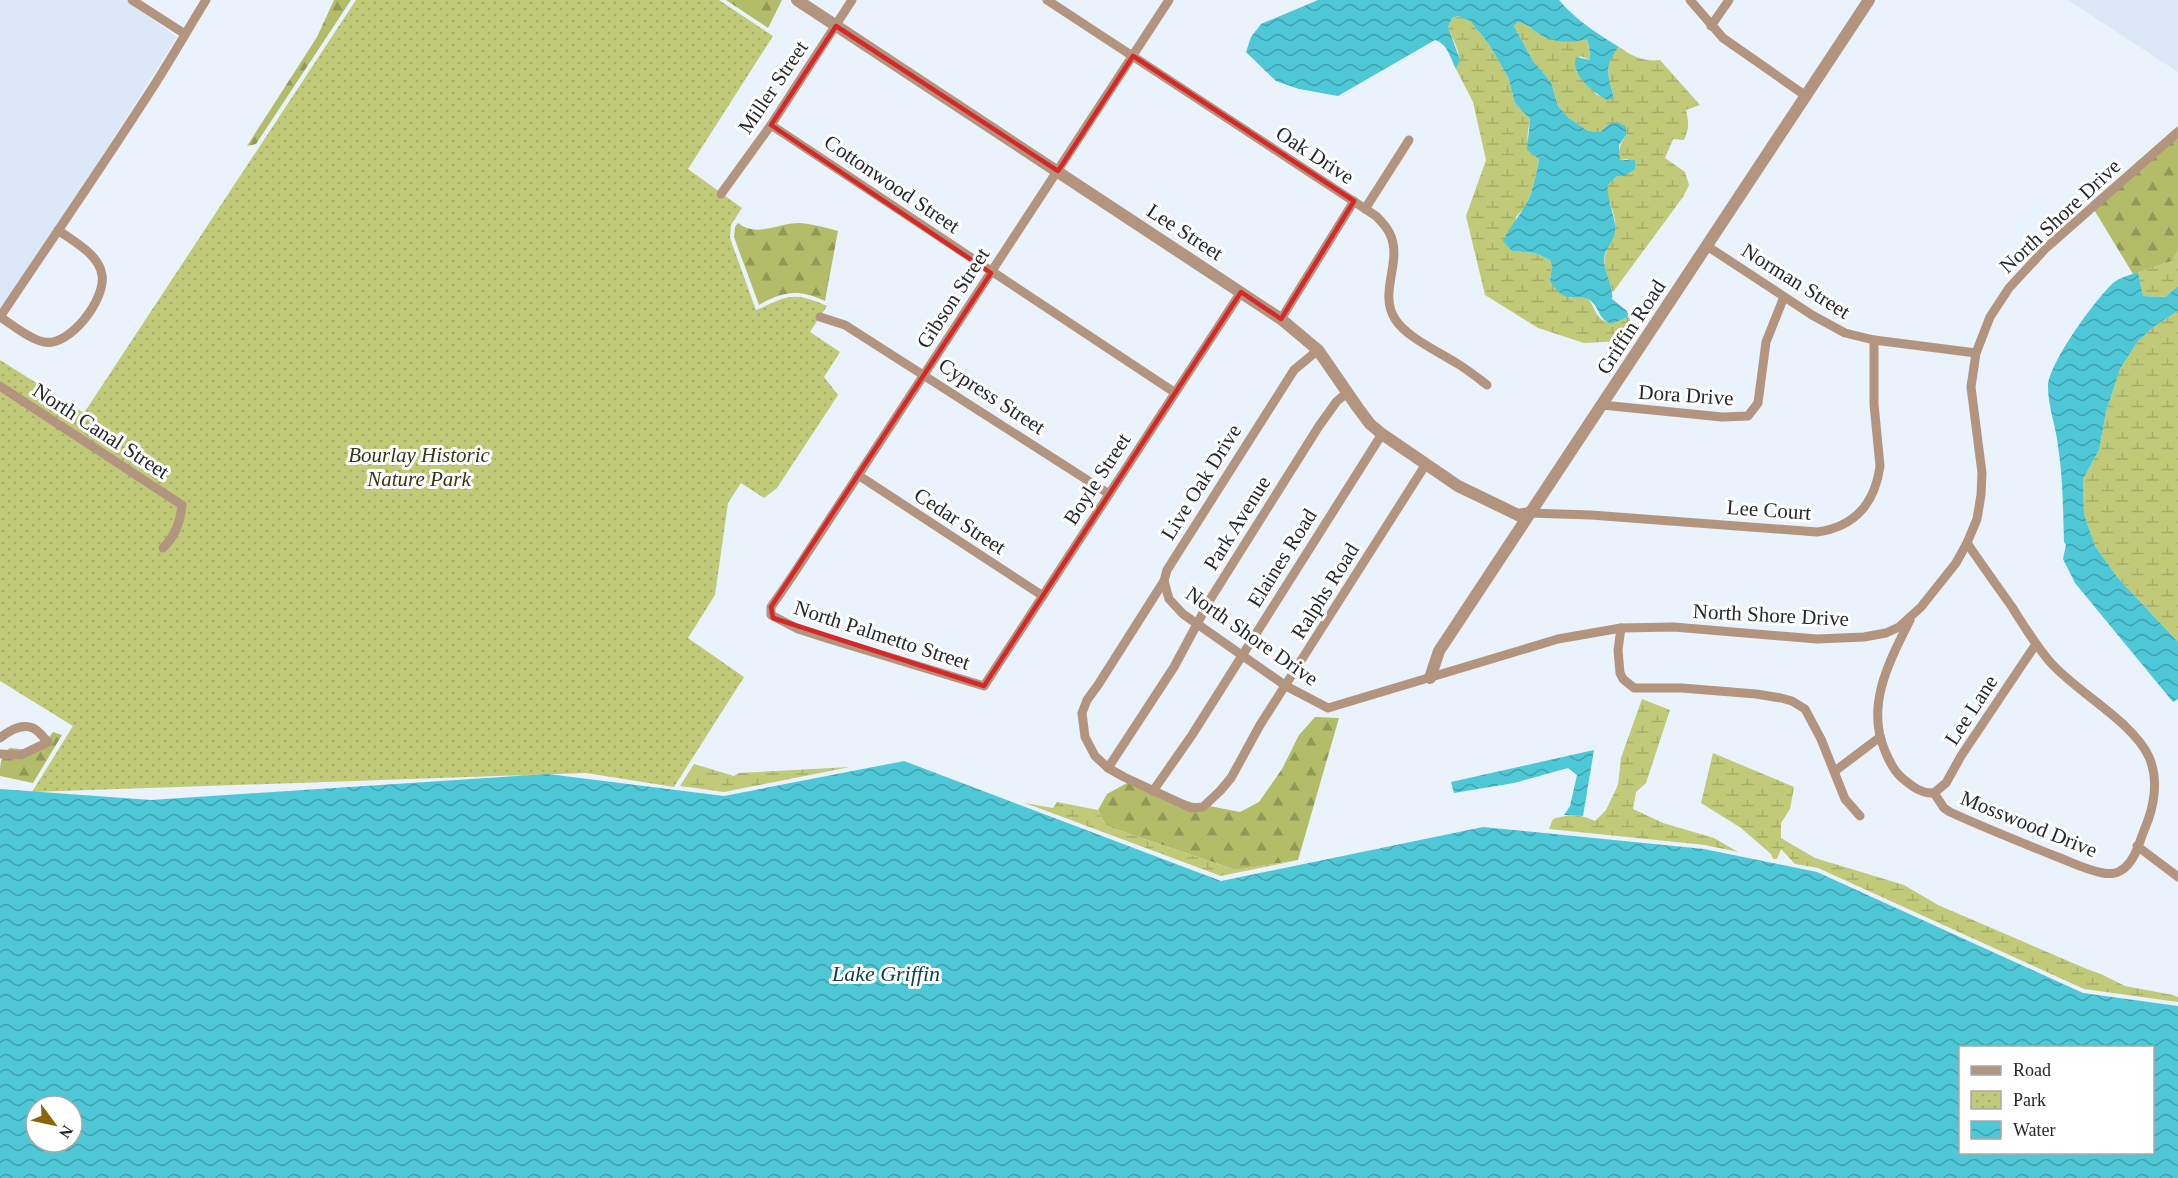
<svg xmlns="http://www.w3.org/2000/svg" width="2178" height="1178" viewBox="0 0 2178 1178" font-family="Georgia,serif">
<defs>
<pattern id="forest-firs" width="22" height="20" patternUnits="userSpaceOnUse" patternTransform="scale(1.5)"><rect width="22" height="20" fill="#b3bc69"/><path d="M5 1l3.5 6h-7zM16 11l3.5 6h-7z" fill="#919957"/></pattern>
<pattern id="wetland-marsh" width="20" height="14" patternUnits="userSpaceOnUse" patternTransform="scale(1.5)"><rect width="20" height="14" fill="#c0ca79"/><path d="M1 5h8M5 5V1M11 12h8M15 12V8" fill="none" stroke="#a5ae69"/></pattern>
<pattern id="park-dots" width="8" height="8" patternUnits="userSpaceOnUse" patternTransform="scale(1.5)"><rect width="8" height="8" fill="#c0ca79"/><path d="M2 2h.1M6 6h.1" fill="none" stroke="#a5ae69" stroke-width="1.8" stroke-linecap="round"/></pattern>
<pattern id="water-waves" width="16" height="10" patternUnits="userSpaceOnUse" patternTransform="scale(1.5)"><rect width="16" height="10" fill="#4ec8d6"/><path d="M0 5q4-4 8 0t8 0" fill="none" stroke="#41a2ae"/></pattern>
</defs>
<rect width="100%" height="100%" fill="#eaf2fc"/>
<g fill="#dbe8f8">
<polygon points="0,0 125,0 177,37 0,318"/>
<polygon points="2068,0 2178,0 2178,72"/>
</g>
<g fill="url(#forest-firs)">
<polygon points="334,0 351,0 256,144 247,146 317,37"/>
<polygon points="726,0 782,0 768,28"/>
<polygon points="2178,126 2178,251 2172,261 2133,274 2090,203"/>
<path d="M 738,223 C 757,238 778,223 799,223 C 812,224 825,227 838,231 L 825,301 C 798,289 784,291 759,305 L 734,237 L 735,227 Z"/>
<polygon points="1315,717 1339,718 1298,860 1236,870 1106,826 1098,810 1107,794 1127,783 1194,803 1240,812 1259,802 1282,769 1299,735"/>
<path d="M 53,732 L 62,735 L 33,783 L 0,776 C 0,765 0,756 10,748 L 39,751 Z"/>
</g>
<g fill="url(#wetland-marsh)">
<path d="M 1458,16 L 1470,21 L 1488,43 L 1508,77 L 1515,103 L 1530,119 C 1527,137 1524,146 1539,158 L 1534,185 L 1525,207 L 1516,217 L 1512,251 L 1535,253 L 1550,260 L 1552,266 L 1550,281 L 1570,298 C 1597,294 1588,306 1601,319 C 1604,321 1608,322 1611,324 L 1629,317 C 1633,327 1627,333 1620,341 L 1584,343 L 1538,328 L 1485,295 L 1466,216 L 1486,160 L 1473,102 L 1456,69 C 1464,53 1453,43 1448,27 L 1452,18 Z"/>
<path d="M 1518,22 C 1527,24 1532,29 1539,34 C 1553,43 1571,41 1587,39 L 1589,46 L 1590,60 L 1580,56 L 1576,71 L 1597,95 L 1614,98 C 1609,76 1602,66 1619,47 C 1632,56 1644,62 1660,60 L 1700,105 L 1686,110 C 1689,122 1689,129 1684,140 L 1673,139 L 1665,158 L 1685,172 L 1689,185 L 1683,197 L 1613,292 C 1608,280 1601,265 1606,252 C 1609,240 1616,234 1615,221 C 1613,206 1606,200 1608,185 L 1617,176 L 1628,159 L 1620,160 C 1618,149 1620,144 1627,134 L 1609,124 L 1600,132 L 1588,131 L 1569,118 L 1558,106 L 1551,82 L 1533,61 L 1514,26 Z"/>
<polygon points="2178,251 2178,286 2165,297 2143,296 2138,272 2172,261"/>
<polygon points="2178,311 2178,642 2118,578 2095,546 2084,514 2083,479 2099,450 2106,412 2120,369 2138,341 2156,325"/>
<path d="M 1642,699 L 1670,710 L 1646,783 L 1636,792 L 1633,809 L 1663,823 L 1714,838 L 1738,852 L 1705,845 L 1549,829 L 1553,819 C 1568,814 1580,814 1595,821 L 1606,810 L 1618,785 L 1621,758 Z"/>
<polygon points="1713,753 1794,787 1790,809 1781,823 1781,838 1815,858 1904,885 1938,905 2087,969 2101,974 2125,986 2173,995 2178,997 2178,1002 2084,989 1818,868 1795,864 1781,849 1777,859 1773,859 1771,854 1741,828 1701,803"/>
<polygon points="694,764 734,776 739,773 850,767 724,792 680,786"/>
<polygon points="1057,802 1098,810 1106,826 1236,870 1299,860 1221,876 1025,803 1053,808"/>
</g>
<path fill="url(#park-dots)" d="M 356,0 L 719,0 L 773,36 L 688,169 L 742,208 L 731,225 L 730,238 L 756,310 C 789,296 792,291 827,306 L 810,332 L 840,352 L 824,377 L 838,395 L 777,488 L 764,498 L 741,483 L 728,503 L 715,595 L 688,638 L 744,677 L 674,787 L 586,773 L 32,792 L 73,726 L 0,681 L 0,360 L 84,413 Z"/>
<g fill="url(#water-waves)" fill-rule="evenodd">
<path d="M 1318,0 L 1559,0 C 1576,20 1596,33 1619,47 C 1602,67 1609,77 1614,98 L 1607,100 C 1593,92 1570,75 1576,57 L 1590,60 L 1589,46 L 1587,39 C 1572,43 1552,43 1539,34 C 1532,29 1527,24 1518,22 L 1514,26 L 1533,61 L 1551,82 L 1558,106 L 1569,118 L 1588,131 L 1600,132 L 1609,124 L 1617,122 L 1625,126 L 1627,134 L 1619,145 L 1620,160 L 1635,160 L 1635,169 L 1624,176 L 1617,176 L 1608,185 C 1606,203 1619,220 1614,236 C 1611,245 1603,251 1604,262 C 1605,275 1614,287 1612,299 L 1627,311 L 1629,317 L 1611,324 C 1597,317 1601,311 1592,302 C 1584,295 1576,299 1568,297 C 1559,295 1555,288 1550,281 L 1552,266 L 1550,260 L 1535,253 L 1512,251 L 1503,241 C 1510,226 1519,217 1526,204 C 1534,190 1536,174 1539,159 L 1527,150 L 1530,119 L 1515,103 L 1508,77 L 1488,43 L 1470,21 L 1458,16 L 1452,18 L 1448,27 L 1460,60 L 1456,69 C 1451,59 1447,43 1435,40 L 1338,96 L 1299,89 L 1276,81 L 1246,52 L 1251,37 L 1261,24 Z"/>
<path d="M 2138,272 L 2143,296 L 2165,297 L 2178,286 L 2178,311 L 2156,325 L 2138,341 L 2120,369 L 2106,412 L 2099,450 L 2083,479 L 2084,514 L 2095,546 L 2118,578 L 2178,642 L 2178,699 L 2173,702 L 2075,583 L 2063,559 L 2066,545 L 2064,542 C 2063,510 2063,478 2058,446 C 2056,426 2048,407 2048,387 C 2048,364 2095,300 2113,283 C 2119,278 2130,275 2138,272 Z"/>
<polygon points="1594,750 1583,816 1564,815 1570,806 1577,775 1568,768 1514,783 1454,793 1451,782"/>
<path d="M 904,761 L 1221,881 L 1483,827 L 1704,849 L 1817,872 L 2083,993 L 2178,1006 L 2178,1178 L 0,1178 L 0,789 L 151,800 L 548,774 L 724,796 ZM 1960,1048 L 2152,1048 L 2152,1152 L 1960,1152 ZM 36,1106 L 72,1106 L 72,1142 L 36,1142 Z"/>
</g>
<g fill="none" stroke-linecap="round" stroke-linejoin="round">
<g stroke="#b3947e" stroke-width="9">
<polyline points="132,0 185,34"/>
<path d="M 1047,0 L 1376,216 C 1381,221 1387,227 1390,234 C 1403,262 1378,292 1395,319 C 1406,337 1439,352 1458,364 C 1468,370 1478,378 1487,385"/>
<polyline points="1169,0 791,578 771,607 771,615 798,629 826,638 984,686 1241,292"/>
<polyline points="1690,0 1723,38 1806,96"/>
<polyline points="1711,26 1729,0"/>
<polyline points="771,125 1174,392"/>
<polyline points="721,194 771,125 852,0"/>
<polyline points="1365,209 1409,140"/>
<path d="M 58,230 C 73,241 99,254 102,275 C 106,299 70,347 44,342 C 29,339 13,325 0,317 C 48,245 97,174 144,101 C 166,68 185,34 206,0"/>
<polyline points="1707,246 1812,315 1845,333 1874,340 1976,353"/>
<polyline points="820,317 845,325 1109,494"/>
<polyline points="1281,319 1354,201"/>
<polyline points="1318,350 1294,370 1167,570 1164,581 1098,685 1087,700 1082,713 1085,737 1095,756 1108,768 1124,777 1191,808 1203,807 1220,791 1231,778 1260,725 1426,464"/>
<path d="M 0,386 L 182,505 C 180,522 176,535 163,548"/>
<polyline points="1602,405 1722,417 1748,416 1758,403 1766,342 1784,297"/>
<polyline points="858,475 1043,596"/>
<path d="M 1529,513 L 1591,515 L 1817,532 C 1855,527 1875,503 1880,466 L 1874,404 L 1874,340"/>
<polyline points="1164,581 1169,599 1183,614 1286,686 1328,708 1558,639 1621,628 1674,627 1817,639 1864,637 1886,633 1899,627 1921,607 1956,563 1967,543 1977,519 1981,495 1982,473 1971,387 1976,353 1990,317 2009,288 2046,248 2178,132"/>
<path d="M 1910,620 C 1890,660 1865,705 1885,751 C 1889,761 1894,771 1902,778 C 1912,786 1921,794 1934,793"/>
<polyline points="1621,628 1618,650 1620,673 1623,679 1634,688 1682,688 1756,694 1781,698 1792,701 1805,709 1821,739 1845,799 1860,816"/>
<path d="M 0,738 C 9,731 21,723 33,728 C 38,730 44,738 48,742 L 21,755 L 0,754"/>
<polyline points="1108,768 1174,667 1211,598 1319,426 1337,401 1347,393"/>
<polyline points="1835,771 1880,737"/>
<polyline points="1153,791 1192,735 1382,434"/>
<path d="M 1934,793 L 1944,808 L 1950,812 C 1985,828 2020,842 2055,856 C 2071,862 2086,870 2103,873 C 2108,874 2116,874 2120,871 C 2135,863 2139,842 2145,828 C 2154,807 2159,780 2149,757 C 2133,722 2078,693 2051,663 C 2036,646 2024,626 2012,607 C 1997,586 1982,565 1967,543"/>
<polyline points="1934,793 1946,783 1961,756 2036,644"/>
<polyline points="2137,846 2178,877"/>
</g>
<g stroke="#b3947e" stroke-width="12">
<polyline points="797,0 1281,319 1318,350 1358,408 1370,424 1382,434 1458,486 1518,515 1529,513"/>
<polyline points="1430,678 1439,651 1869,0"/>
</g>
</g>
<path fill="none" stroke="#d62828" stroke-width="4.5" stroke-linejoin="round" d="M 836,26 L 1058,171 L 1133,56 L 1354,201 L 1281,319 L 1241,292 L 984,686 L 773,618 L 771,607 L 991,273 L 771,125 Z"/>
<g text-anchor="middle" stroke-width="6" stroke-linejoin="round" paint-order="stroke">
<g font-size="21" fill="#25282b" stroke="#fff">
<text transform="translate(773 87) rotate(-56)" y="7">Miller Street</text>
<text transform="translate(1315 155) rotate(33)" y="7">Oak Drive</text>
<text transform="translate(892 184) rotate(34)" y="7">Cottonwood Street</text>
<text transform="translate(2060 216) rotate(-43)" y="7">North Shore Drive</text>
<text transform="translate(1185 232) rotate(33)" y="7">Lee Street</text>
<text transform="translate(1796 281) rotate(32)" y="7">Norman Street</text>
<text transform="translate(953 298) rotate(-57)" y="7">Gibson Street</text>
<text transform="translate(1631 327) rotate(-57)" y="7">Griffin Road</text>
<text transform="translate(1686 395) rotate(4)" y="7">Dora Drive</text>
<text transform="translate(992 396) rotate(33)" y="7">Cypress Street</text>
<text transform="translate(101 431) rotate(33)" y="7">North Canal Street</text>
<text transform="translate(1097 479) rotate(-57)" y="7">Boyle Street</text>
<text transform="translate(1201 482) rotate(-58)" y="7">Live Oak Drive</text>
<text transform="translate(1769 510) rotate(4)" y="7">Lee Court</text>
<text transform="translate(960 521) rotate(33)" y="7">Cedar Street</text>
<text transform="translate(1237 523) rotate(-58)" y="7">Park Avenue</text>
<text transform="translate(1282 558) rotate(-58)" y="7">Elaines Road</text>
<text transform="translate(1325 591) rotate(-58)" y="7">Ralphs Road</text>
<text transform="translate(1771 615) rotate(3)" y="7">North Shore Drive</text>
<text transform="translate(882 635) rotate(18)" y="7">North Palmetto Street</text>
<text transform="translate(1252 636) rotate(35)" y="7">North Shore Drive</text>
<text transform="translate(1971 710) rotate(-57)" y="7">Lee Lane</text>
<text transform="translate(2029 824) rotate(22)" y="7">Mosswood Drive</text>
</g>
<g font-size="21" font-style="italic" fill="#343814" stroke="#fff">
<text x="419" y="462">Bourlay Historic<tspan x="419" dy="24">Nature Park</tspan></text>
</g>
<g font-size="22" font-style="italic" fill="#0d444a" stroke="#fff">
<text x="886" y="981">Lake Griffin</text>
</g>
</g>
<rect x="1959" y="1046" width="195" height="108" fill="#ffffff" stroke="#a8a9aa" stroke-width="1.5"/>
<rect x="1971" y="1066" width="30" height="9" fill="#b3947e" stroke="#a8a9aa" stroke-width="1.5"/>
<text x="2013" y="1076" font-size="18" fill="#25282b">Road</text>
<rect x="1971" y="1091" width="30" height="18" fill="url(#park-dots)" stroke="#a8a9aa" stroke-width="1.5"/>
<text x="2013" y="1106" font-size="18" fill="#25282b">Park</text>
<rect x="1971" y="1121" width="30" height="18" fill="url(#water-waves)" stroke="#a8a9aa" stroke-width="1.5"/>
<text x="2013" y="1136" font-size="18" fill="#25282b">Water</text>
<g transform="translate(54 1124) rotate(123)"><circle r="28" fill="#ffffff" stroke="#a8a9aa" stroke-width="1.5"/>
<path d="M0-4.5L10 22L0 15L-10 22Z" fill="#8c6606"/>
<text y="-9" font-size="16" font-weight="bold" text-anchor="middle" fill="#25282b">N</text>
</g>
</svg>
